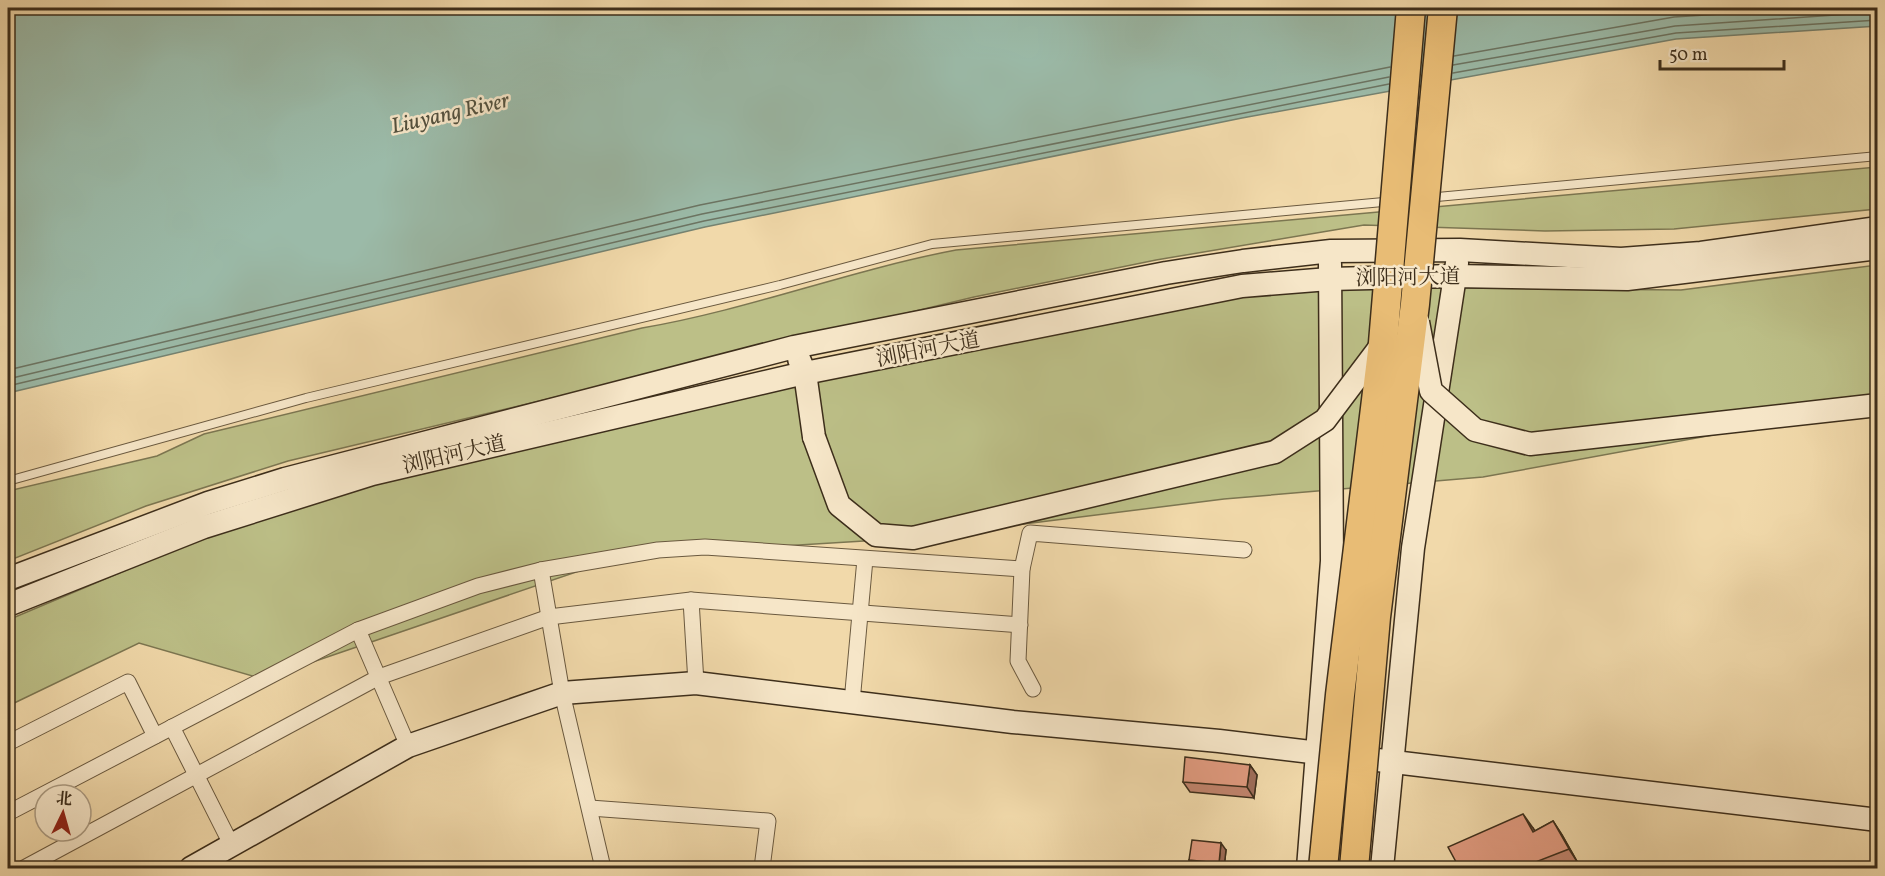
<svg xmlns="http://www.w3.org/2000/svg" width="1885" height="876" viewBox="0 0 1885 876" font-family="Vollkorn,'Noto Serif SC',serif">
<rect width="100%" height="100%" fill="#f1d9aa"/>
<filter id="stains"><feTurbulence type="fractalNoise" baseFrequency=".00333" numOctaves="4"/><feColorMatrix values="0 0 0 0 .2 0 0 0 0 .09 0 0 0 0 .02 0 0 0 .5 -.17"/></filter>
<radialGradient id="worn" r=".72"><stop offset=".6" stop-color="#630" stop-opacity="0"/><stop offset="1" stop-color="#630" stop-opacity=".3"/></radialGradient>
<g fill="#bcbf87" stroke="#7c7651" stroke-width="1.5">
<path d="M 1877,167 L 1877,209 L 1674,229 L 1545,231 L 1364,225 L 1156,260 L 974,297 L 288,461 L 146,506 L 8,561 L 8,491 L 157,456 L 204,434 L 642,328 C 748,310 850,270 956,250 Z"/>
<polygon points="1877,265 1877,405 1483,477 1224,499 913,538 623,556 263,679 139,643 8,706 8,620 297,498 1242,286 1681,290"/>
</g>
<polygon fill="#9bbaa8" stroke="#758270" stroke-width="1.5" points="8,8 1877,8 1878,26 1676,39 1242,118 705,227 8,393"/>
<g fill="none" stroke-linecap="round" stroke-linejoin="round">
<g stroke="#6c7462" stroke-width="1.5">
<polyline points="1454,56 1674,17 1814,8"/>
<polyline points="1453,65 1675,26 1878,12"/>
<polyline points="1453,73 1676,33 1878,20"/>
<polyline points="8,370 700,205 1390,67"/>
<polyline points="8,379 702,214 1389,77"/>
<polyline points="8,386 704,221 1389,84"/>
</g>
<defs>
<polyline id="lane" points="8,481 306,398 780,285 932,244 1878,156"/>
<g id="street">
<polyline points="541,570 562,693 603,868"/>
<polyline points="691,600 696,683"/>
<polyline points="358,630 408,746"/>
<polyline points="1033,689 1018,661 1022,569 1030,533 1244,550"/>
<polyline points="852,702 865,559"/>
<polyline points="172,727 232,846"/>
<polyline points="8,743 128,682 155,736"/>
<polyline points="590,808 768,821 762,868"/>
<polyline points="8,813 358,630 478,586 541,570 658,550 705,547 1022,569"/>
<polyline points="8,867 8,868"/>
<polyline points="24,868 379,677 549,617 691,600 1020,625"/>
</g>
<g id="secondary">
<polyline points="799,359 805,373 814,437"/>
<polyline points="8,579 208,503 285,479 794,347 1166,273 1243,261 1331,251 1460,250 1621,259 1701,253 1878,228"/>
<polyline points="8,605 204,527 372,474 800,374 1242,286 1329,279 1454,276 1627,279 1878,248"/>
<polyline points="191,868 408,746 562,693 696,683 1013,722 1219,741 1878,820"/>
<polyline points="1308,868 1332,561 1330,264"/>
<polyline points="1382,868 1413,548 1457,263"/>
</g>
</defs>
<use href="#lane" stroke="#6a593f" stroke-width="10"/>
<use href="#street" stroke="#6a593f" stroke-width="17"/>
<use href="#secondary" stroke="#3d2e1b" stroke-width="25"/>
<use href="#lane" stroke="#f6e6c8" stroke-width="8"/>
<use href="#street" stroke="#f6e6c8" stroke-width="15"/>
<use href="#secondary" stroke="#f6e6c8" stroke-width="22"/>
<defs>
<g id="secondary-bridge">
<polyline points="1418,322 1431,391 1475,430 1530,444 1878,405"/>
<polyline points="814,437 839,505 876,535 913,538 1275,452 1325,420 1383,343"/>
</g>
<g id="highway-bridge">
<polyline points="1323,868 1340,695 1383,343 1411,8"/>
<polyline points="1354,868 1376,617 1415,304 1443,8"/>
</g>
</defs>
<use href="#secondary-bridge" stroke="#3d2e1b" stroke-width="25" stroke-linecap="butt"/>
<use href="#highway-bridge" stroke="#3d2e1b" stroke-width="31" stroke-linecap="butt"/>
<use href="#secondary-bridge" stroke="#f6e6c8" stroke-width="22"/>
<use href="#highway-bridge" stroke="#e8bc75" stroke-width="28"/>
</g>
<g fill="#c1846d" stroke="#3d2e1b" stroke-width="1.5">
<polygon points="1250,765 1257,775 1254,798 1190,792 1183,782"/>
<polygon points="1553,821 1562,835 1578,863 1564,868 1446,868 1456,862 1533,828 1535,831"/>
<polygon points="1226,850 1224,868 1194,868 1189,860"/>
</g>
<g fill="#9d6c59" stroke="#3d2e1b" stroke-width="1.5">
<polygon points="1250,765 1257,775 1254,798 1247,787"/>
<polygon points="1523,814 1533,828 1543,846 1533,832"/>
<polygon points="1553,821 1562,835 1578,863 1569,849"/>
<polygon points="1221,843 1226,850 1224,868 1222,868 1219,863"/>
</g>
<g fill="#e09a7f" stroke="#3d2e1b" stroke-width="1.5">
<polygon points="1185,757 1250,765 1247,787 1183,782"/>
<polygon points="1523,814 1533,832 1553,821 1569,849 1520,868 1446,868 1456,862 1448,847"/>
<polygon points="1192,840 1221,843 1219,863 1189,860"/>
<polygon points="1248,865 1284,868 1247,868"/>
</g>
<g text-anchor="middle" stroke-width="5" stroke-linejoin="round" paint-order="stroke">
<g font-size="21" fill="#3d2e1b" stroke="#f6e6c8">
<text transform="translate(1408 277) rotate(-1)" y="7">浏阳河大道</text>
<text transform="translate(928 349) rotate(-11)" y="7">浏阳河大道</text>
<text transform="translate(454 454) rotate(-13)" y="7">浏阳河大道</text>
</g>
<g font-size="22" font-style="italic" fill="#54513e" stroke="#f6e6c8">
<text transform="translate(450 112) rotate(-13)" y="8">Liuyang River</text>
</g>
</g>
<rect width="1885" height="876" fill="none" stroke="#f1d9aa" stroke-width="30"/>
<rect x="9" y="9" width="1867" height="858" fill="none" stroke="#3d2e1b" stroke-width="3"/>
<rect x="15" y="15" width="1855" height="846" fill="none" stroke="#3d2e1b" stroke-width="1.5"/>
<g transform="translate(63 813) rotate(5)"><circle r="28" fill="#f6e6c8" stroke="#ac9c83" stroke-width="1.5"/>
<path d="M0-4.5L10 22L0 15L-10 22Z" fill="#8f2418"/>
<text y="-9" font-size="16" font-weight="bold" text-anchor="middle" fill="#3d2e1b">北</text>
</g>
<path d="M1660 60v9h124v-9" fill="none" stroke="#3d2e1b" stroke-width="3"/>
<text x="1669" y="60" font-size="18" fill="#3d2e1b" stroke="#f6e6c8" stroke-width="4.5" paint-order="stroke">50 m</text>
<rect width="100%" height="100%" filter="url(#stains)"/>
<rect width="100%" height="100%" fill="url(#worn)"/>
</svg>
